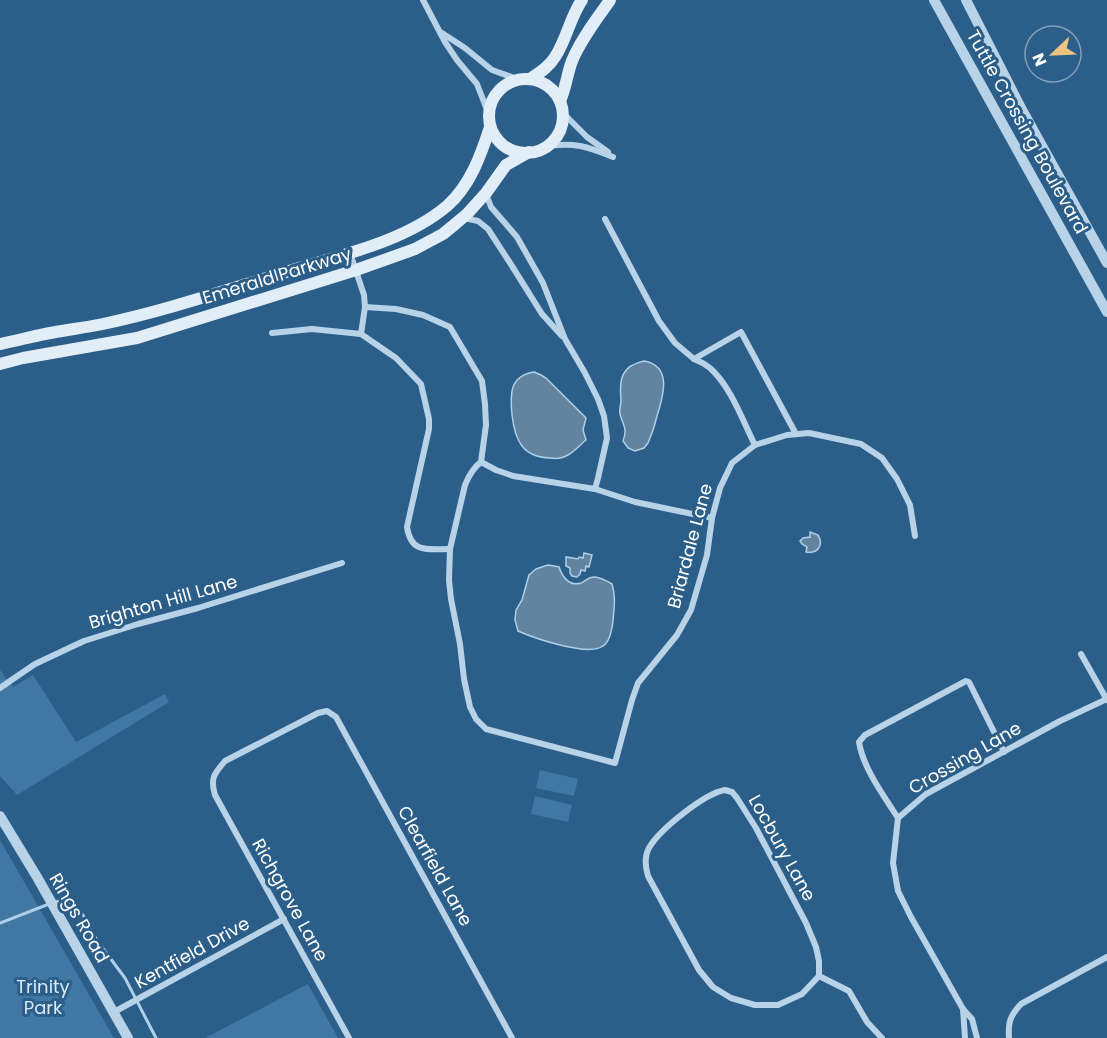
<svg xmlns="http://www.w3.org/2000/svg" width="1107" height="1038" viewBox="0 0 1107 1038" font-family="Poppins,sans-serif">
<rect width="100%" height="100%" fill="#2b5e88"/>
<g fill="#4078a3">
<polygon points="0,670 13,687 33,675 76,742 165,694 169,702 17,795 0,776"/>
<polygon points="540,770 578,779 574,796 536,788"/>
<polygon points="535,796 572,805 568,822 531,814"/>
<polygon points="0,840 114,1038 0,1038"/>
<polygon points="308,984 338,1038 205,1038"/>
</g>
<g fill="#6284a0" stroke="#adcfe8" stroke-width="1.5">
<path d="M 644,361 C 673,366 663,397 657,416 C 655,425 652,434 648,443 L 644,448 L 635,451 L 628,448 L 623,441 C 628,428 623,426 620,414 C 619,410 621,404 621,400 C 619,379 621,366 644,361 Z"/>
<path d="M 534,372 L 541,375 L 546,378 L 586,418 L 583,430 L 586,440 C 580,445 575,451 568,455 C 563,458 556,459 550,458 C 522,457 515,440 512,415 C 510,395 509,376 534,372 Z"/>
<path d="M 810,532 L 818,535 C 824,545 818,554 806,552 L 807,547 L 802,544 L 800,541 L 803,538 L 810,537 Z"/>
<polygon points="584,553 592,555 589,567 586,566 585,571 581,570 580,574 577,577 572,576 570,573 570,568 566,566 566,557 578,559 579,557 583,558"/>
<path d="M 548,565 L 559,567 C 562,576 569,587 581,583 C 586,581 588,577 594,577 C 600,577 607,581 612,584 C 616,596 614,609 613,621 C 612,629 610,642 603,646 C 588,657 534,638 518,631 L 515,620 L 516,610 L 522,600 L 529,575 L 536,569 Z"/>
</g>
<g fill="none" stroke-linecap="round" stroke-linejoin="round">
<g stroke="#adcfe8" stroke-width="3">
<polyline points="56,902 65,898 83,915 98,942 125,978 156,1038"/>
<polyline points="0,923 49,904"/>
</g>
<g stroke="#b8d3e8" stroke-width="6">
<polyline points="423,0 445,42 457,60 477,84 489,115"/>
<polyline points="442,33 465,48 492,70 517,79"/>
<polyline points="563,113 587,137 608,152"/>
<path d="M 545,147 C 572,141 589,147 613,157"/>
<polyline points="486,194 491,207 517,237 543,283 565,339 585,373 598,399 604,416 607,438 598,478 595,489"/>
<polyline points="464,218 478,221 488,229 512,266 542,314 562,336"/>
<polyline points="605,219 659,321 675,343 694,359 741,332 796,434"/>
<path d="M 350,253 L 364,295 L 365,307 L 361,334 L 396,358 L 421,384 L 429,419 L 429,429 L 407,527 C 411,554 428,549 450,549"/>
<path d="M 365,307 L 396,309 L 423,315 L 450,327 L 482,381 L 485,404 L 486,425 L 481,462 C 473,468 469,475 465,485 L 450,549 L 449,580 L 451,599 L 460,644 L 464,679 L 470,707 L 476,719 L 486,729 L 615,763 L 632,700 L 638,683 L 677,635 L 691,610 L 707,555 L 712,518 L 720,488 L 732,463 L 755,445 L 787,435 L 809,433 L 861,444 L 882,458 L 897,479 L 910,505 L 915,536"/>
<polyline points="272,333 312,329 361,334"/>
<path d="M 694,359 C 699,361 705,364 710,368 C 731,387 742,419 755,445"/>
<polyline points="481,462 496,470 513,476 595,489 635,502 712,518"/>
<polyline points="1081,654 1107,700"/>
<polyline points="0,688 35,664 84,641 138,624 198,608 342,563"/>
<path d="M 725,790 L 732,792 L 737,798 L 756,828 L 806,923 L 816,947 L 819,961 L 819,976 L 802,994 L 778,1005 L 755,1005 L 731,998 L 713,987 L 699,970 L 648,876 C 645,866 644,857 649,848 C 659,830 705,793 725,790 Z"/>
<path d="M 898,818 C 884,796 863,768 859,742 L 865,735 L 966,681 L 969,682 L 1004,752"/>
<polyline points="819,976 849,991 867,1022 882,1038"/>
<polyline points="963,1009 965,1038"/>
<polyline points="114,1012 284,919"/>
<path d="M 349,1038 L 215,795 C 210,778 214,774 225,761 L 318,713 L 327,711 L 336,717 L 512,1038"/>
<polyline points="977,1038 972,1019 963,1009 911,917 898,891 893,863 898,818 926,794 1060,721 1107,699"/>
<path d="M 1009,1038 C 1008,1022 1010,1016 1021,1004 L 1107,957"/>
</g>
<g stroke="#b8d3e8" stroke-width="10">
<polyline points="934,0 1107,312"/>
<polyline points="966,0 1021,108 1107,263"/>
<polyline points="0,816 37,877 128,1038"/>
</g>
<g stroke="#e1edf7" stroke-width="12">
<path d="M 530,79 C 539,73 549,67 555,57 C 567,39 570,17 582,0"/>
<circle cx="526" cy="116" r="37"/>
<path d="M 560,101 C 566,88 567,74 572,61 C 581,39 597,19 610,0"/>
<path d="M 0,344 C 15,341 30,337 45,334 C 64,330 84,328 103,324 C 169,310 232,288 296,269 C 346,254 407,240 447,206 C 470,186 481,155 490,127"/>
<polyline points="0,364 23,358 137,338 356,270 415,249 443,234 454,225 467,214 486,193 506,165 529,152"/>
</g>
</g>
<g text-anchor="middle" stroke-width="6" stroke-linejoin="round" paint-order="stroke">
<g font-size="18" fill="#fff" stroke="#2b5e88">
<text transform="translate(1027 132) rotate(61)" y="6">Tuttle Crossing Boulevard</text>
<text transform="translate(277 276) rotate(-17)" y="6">Emerald Parkway</text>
<text transform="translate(690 546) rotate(-75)" y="6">Briardale Lane</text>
<text transform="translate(163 602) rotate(-16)" y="6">Brighton Hill Lane</text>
<text transform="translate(965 758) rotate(-30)" y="6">Crossing Lane</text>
<text transform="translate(782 848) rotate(61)" y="6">Locbury Lane</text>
<text transform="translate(435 866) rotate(61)" y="6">Clearfield Lane</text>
<text transform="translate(290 900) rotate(61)" y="6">Richgrove Lane</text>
<text transform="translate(79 918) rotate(60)" y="6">Rings Road</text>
<text transform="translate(192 953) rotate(-29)" y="6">Kentfield Drive</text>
</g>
<g font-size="18" fill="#dbebf6" stroke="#2b5e88">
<text x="43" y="993">Trinity<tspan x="43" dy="21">Park</tspan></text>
</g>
</g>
<g transform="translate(1053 54) rotate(247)"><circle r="28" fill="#2b5e88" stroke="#809eb8" stroke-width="1.5"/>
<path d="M0-4.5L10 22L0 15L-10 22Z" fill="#edc280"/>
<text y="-9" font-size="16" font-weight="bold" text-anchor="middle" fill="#ffffff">N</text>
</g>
</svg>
